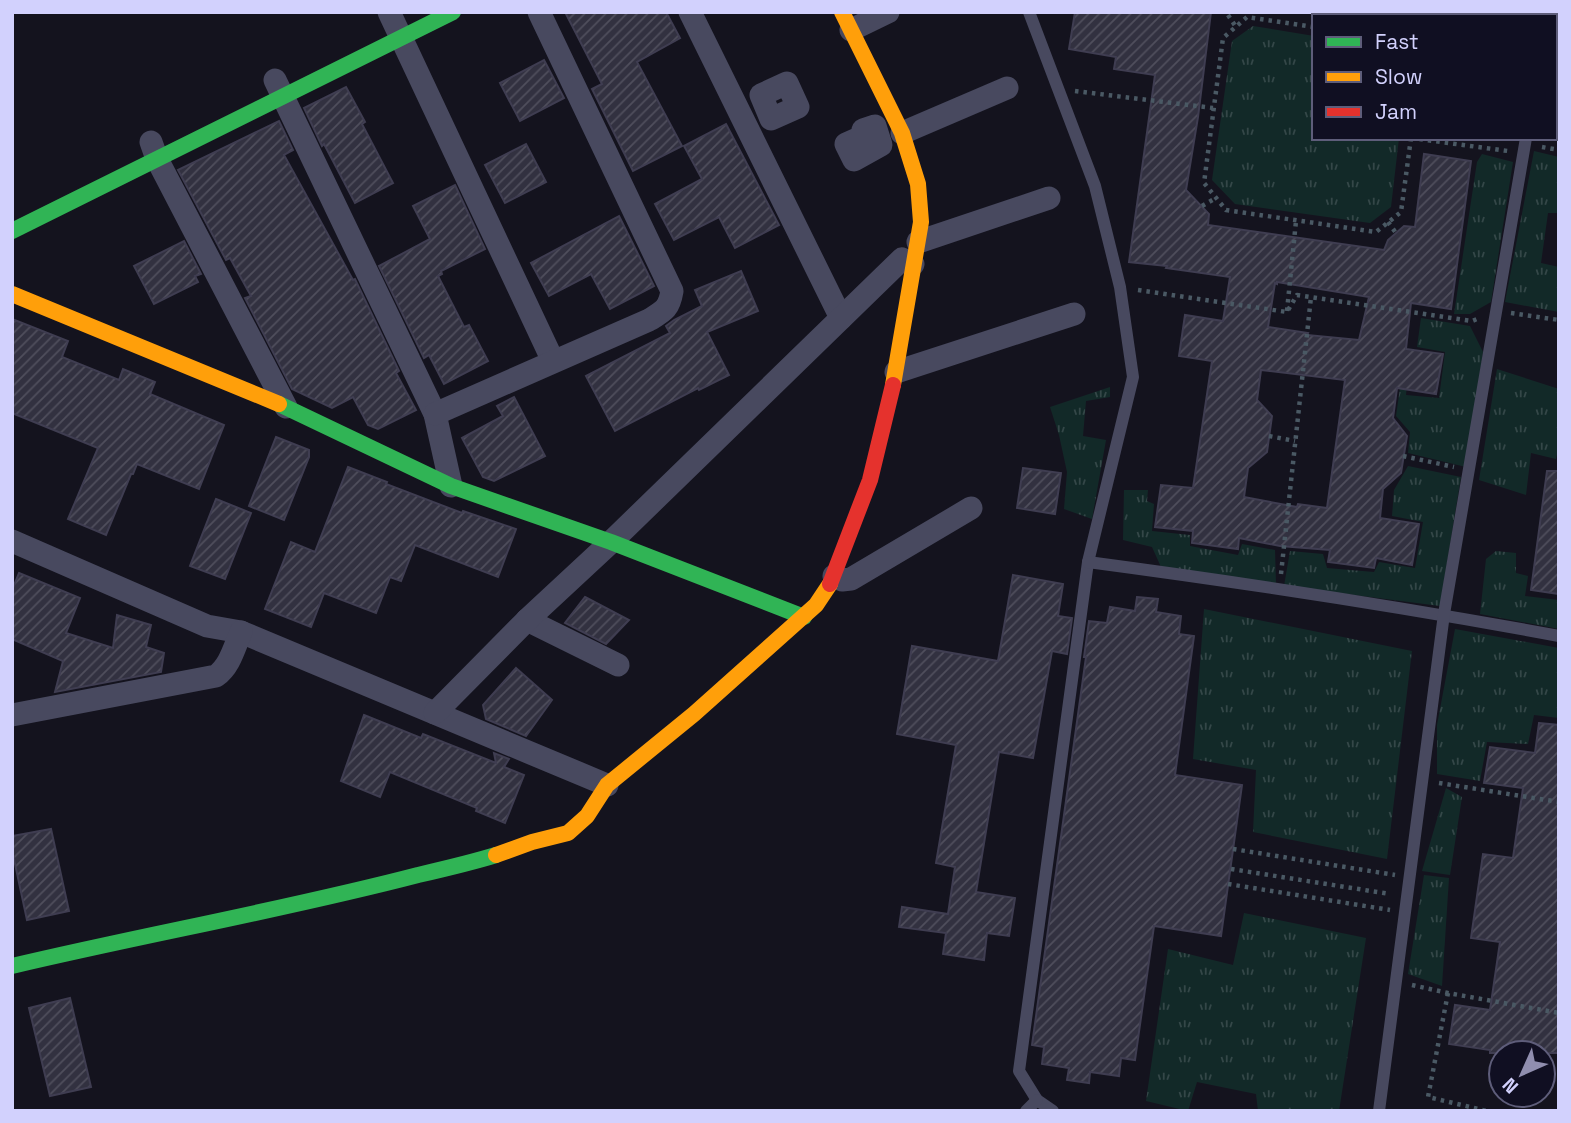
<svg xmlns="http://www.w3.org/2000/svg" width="1571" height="1123" viewBox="0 0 1571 1123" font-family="'Space Grotesk',sans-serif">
<defs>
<pattern id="grass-tufts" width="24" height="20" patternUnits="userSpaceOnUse" patternTransform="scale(1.75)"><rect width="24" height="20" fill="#122928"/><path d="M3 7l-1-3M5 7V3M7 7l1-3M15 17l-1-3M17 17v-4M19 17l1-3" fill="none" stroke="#344748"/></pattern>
<pattern id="building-hatch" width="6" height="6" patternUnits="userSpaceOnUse" patternTransform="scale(1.75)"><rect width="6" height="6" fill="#323140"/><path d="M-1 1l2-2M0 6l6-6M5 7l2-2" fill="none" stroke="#4f4e5c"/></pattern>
</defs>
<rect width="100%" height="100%" fill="#14131e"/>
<g fill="url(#grass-tufts)">
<polygon points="1253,26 1314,36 1314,138 1399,138 1391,207 1370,223 1235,204 1212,180 1232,41"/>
<polygon points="1534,151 1559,157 1559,213 1548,213 1541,263 1559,267 1559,312 1505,302"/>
<polygon points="1482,154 1513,162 1491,302 1470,314 1454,314 1477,162"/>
<polygon points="1421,318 1470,326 1483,352 1466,467 1408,453 1410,432 1396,416 1401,381 1407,382 1406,395 1439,398 1445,352 1417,347"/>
<polygon points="1497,369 1559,389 1559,445 1556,459 1531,453 1526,495 1479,480"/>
<polygon points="1110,387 1110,397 1086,401 1083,436 1106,440 1092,519 1064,509 1067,472 1059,435 1050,407"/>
<polygon points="1408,466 1461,477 1440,606 1284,586 1290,551 1323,554 1327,568 1374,572 1379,562 1415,568 1423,522 1392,516 1394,490"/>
<polygon points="1124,490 1148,490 1147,501 1154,504 1152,531 1190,535 1190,546 1238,555 1242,544 1275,550 1276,584 1161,567 1152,547 1123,540"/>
<polygon points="1496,551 1516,553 1516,573 1528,576 1525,596 1559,600 1559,629 1480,614 1486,559"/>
<polygon points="1204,609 1412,651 1387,859 1253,832 1256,770 1193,759"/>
<polygon points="1455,629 1559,648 1559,718 1534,715 1528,744 1487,742 1480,781 1437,774 1437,725"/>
<polygon points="1446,788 1462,797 1450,875 1422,871"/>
<polygon points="1424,875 1449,878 1442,986 1408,974"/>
<polygon points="1244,913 1366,938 1339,1111 1258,1111 1256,1094 1197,1082 1188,1111 1146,1101 1168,949 1233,965"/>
</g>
<g fill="url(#building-hatch)" stroke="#3f3d51" stroke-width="2" fill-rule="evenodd">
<polygon points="565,12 666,12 680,38 637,62 682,146 633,171 592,89 602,84"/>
<path d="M 1075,12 L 1211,12 L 1198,117 L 1186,190 L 1209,214 L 1208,225 L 1384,250 L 1388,240 L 1404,226 L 1415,227 L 1424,154 L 1471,161 L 1451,309 L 1411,303 L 1406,349 L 1443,354 L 1436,394 L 1397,388 L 1393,418 L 1407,436 L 1401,473 L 1383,489 L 1380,518 L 1419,524 L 1412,565 L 1376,558 L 1374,568 L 1328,562 L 1330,550 L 1280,546 L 1239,538 L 1238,549 L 1192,543 L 1193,531 L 1155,527 L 1161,485 L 1193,488 L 1212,361 L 1179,356 L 1185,315 L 1223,321 L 1230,277 L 1166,268 L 1167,266 L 1129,262 L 1155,75 L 1114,69 L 1116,57 L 1069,49 ZM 1277,282 L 1369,297 L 1359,340 L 1307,335 L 1308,333 L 1268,327 L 1275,283 L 1277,284 ZM 1261,370 L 1345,380 L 1327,508 L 1298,504 L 1297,507 L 1244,497 L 1248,468 L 1267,452 L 1272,416 L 1257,400 Z"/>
<polygon points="544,60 564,98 520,121 500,83"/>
<polygon points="346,87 365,122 362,124 393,183 355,203 324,144 322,146 304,108"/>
<polygon points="279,121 293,150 284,155 353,280 355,279 399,371 396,373 416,410 378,429 368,425 353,397 332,408 292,389 245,298 251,296 230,258 226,260 178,170"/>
<polygon points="726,124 779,225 735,248 719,217 674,240 655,204 702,179 684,146"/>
<polygon points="526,144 546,182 505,203 485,165"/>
<polygon points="455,185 485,249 441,271 442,274 438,276 464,327 469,325 488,361 444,384 429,355 424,358 379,266 430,239 413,206"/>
<polygon points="619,216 654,286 610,309 591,274 549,296 531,263"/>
<polygon points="184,241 201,274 195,276 198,282 154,304 134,266"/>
<polygon points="741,271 758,311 707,332 729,375 699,390 698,388 615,431 586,376 670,333 666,326 674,320 702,306 695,290"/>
<polygon points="12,319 68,341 62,357 119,380 123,369 155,382 150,394 224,425 199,489 137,464 133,474 131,474 106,535 68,519 98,448 12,413"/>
<polygon points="514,397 545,456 494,481 483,477 462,438 503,416 497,406"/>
<polygon points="276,437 309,450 309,457 284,520 249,506"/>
<polygon points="348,467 387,482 386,484 462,513 463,511 516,529 498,577 415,545 401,581 390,577 376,613 324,593 311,627 265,609 291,542 315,552"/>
<polygon points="1023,468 1061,473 1055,514 1017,508"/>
<polygon points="1547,471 1559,471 1559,594 1531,590"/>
<polygon points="216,499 251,513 225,579 190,566"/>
<polygon points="19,573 80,598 66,633 113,648 117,615 151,625 146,647 164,653 161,672 55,692 63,661 12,639 12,590"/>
<polygon points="1013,575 1063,584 1058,616 1072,618 1067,654 1052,651 1033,758 999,752 976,892 1015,898 1009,936 987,933 984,960 943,954 946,933 899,927 902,907 948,914 955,867 936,863 956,745 897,734 912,646 998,661"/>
<polygon points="585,597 629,620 606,644 565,623"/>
<polygon points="1137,597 1158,599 1156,612 1181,616 1179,634 1194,636 1175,775 1242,785 1221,936 1154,926 1135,1060 1121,1058 1119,1076 1090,1072 1089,1083 1067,1080 1069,1068 1042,1064 1044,1047 1032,1045 1086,657 1084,657 1089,621 1107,623 1110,607 1135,611"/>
<polygon points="516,668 552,700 526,736 486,719 483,705"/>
<polygon points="364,715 421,738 423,734 496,763 494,753 509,759 504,767 524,775 505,823 476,811 477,808 390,772 380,797 341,781"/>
<polygon points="1539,723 1559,725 1559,1053 1490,1053 1490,1050 1449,1044 1455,1005 1490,1010 1500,942 1471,938 1483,854 1513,858 1523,788 1484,783 1490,747 1535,753"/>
<polygon points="51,829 69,911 27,920 12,850 12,836"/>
<polygon points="70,998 91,1087 50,1096 29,1008"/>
</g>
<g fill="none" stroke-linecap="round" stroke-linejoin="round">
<g stroke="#4a5964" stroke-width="4.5" stroke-dasharray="3.5 5" stroke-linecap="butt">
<polyline points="1228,15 1236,27"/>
<polyline points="1327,16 1327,12"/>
<polyline points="1314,27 1247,17 1223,38 1204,183 1226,210 1376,232 1401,212 1411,138"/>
<polyline points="1075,91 1213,108"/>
<polyline points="1411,138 1508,151"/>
<polyline points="1542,147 1559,150"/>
<polyline points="1202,206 1216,198"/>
<polyline points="1388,222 1396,233"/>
<polyline points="1138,290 1287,312 1297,295 1472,321 1477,319"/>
<polyline points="1287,311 1296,221"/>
<polyline points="1511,313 1559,320"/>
<polyline points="1269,436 1295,441"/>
<polyline points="1403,456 1454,467"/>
<polyline points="1281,574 1311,297"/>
<polyline points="1439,783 1559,802"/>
<polyline points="1233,849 1395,875"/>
<polyline points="1231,869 1390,894"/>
<polyline points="1228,884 1390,910"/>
<polyline points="1412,985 1448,993 1559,1013"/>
<polyline points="1448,993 1428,1097 1487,1111"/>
</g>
<g stroke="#48495f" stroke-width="12">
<polyline points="1029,12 1095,186 1120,287 1133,377 1088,562 1019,1071 1037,1100 1053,1111"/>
<polyline points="1546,16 1547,12"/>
<path d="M 1088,562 C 1246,583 1403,607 1559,636"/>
<polyline points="1026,1111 1037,1100"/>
<polyline points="1379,1111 1444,614 1526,138"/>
</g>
<g stroke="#48495f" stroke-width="23">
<polyline points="389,12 553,361"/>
<polyline points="690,12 841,318"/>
<polyline points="851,30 888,12"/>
<polyline points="275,80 435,414 451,486"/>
<polygon points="787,83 798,107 771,119 761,95"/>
<polygon points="875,126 881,145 854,160 846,144 864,136 863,130"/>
<polyline points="902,133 1007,88"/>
<polyline points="151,142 157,159 286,407"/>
<polyline points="918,242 1049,198"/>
<polyline points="896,372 1074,314"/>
<path d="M 435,414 L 649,320 C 664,311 669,309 672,291 L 539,12"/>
<polyline points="12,541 207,626 241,632 607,785"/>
<polyline points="834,576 842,580 851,579 971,508"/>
<polyline points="527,620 618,665"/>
<polyline points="435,713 527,620 611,542 902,259 913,264"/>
<path d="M 12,715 L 216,676 C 230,666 234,648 241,632"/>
</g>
<g stroke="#30b455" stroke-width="16">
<polyline points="12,231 453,12"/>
<polyline points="279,404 451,486 611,542 804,617"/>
<path d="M 12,966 C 147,934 284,910 418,875 C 444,869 470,863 496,855"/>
</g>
<g stroke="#ff9f0a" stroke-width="16">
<polyline points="842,12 902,133 918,184 921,222 893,385"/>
<polyline points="12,294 279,404"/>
<polyline points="496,855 532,842 568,833 587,816 607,785 694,714 816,605 830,584"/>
</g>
<polyline stroke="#e5322d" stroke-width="16" points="830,584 870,480 893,385"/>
</g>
<rect width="1571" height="1123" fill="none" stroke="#d2d1fd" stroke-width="28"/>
<rect x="1312" y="14" width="245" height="126" fill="#100f22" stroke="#5e5d7a" stroke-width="2"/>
<rect x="1326" y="37" width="35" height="10" fill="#30b455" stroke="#5e5d7a" stroke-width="2"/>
<text x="1375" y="49" font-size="21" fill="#d2d1fd">Fast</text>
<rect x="1326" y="72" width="35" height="10" fill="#ff9f0a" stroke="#5e5d7a" stroke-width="2"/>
<text x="1375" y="84" font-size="21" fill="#d2d1fd">Slow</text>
<rect x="1326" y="107" width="35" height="10" fill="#e5322d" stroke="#5e5d7a" stroke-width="2"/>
<text x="1375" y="119" font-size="21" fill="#d2d1fd">Jam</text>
<g transform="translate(1522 1074) rotate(225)"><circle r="33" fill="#100f22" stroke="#5e5d7a" stroke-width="2"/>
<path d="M0-5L12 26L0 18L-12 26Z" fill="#908eaf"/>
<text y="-10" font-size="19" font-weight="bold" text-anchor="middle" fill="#d2d1fd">N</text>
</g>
</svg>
